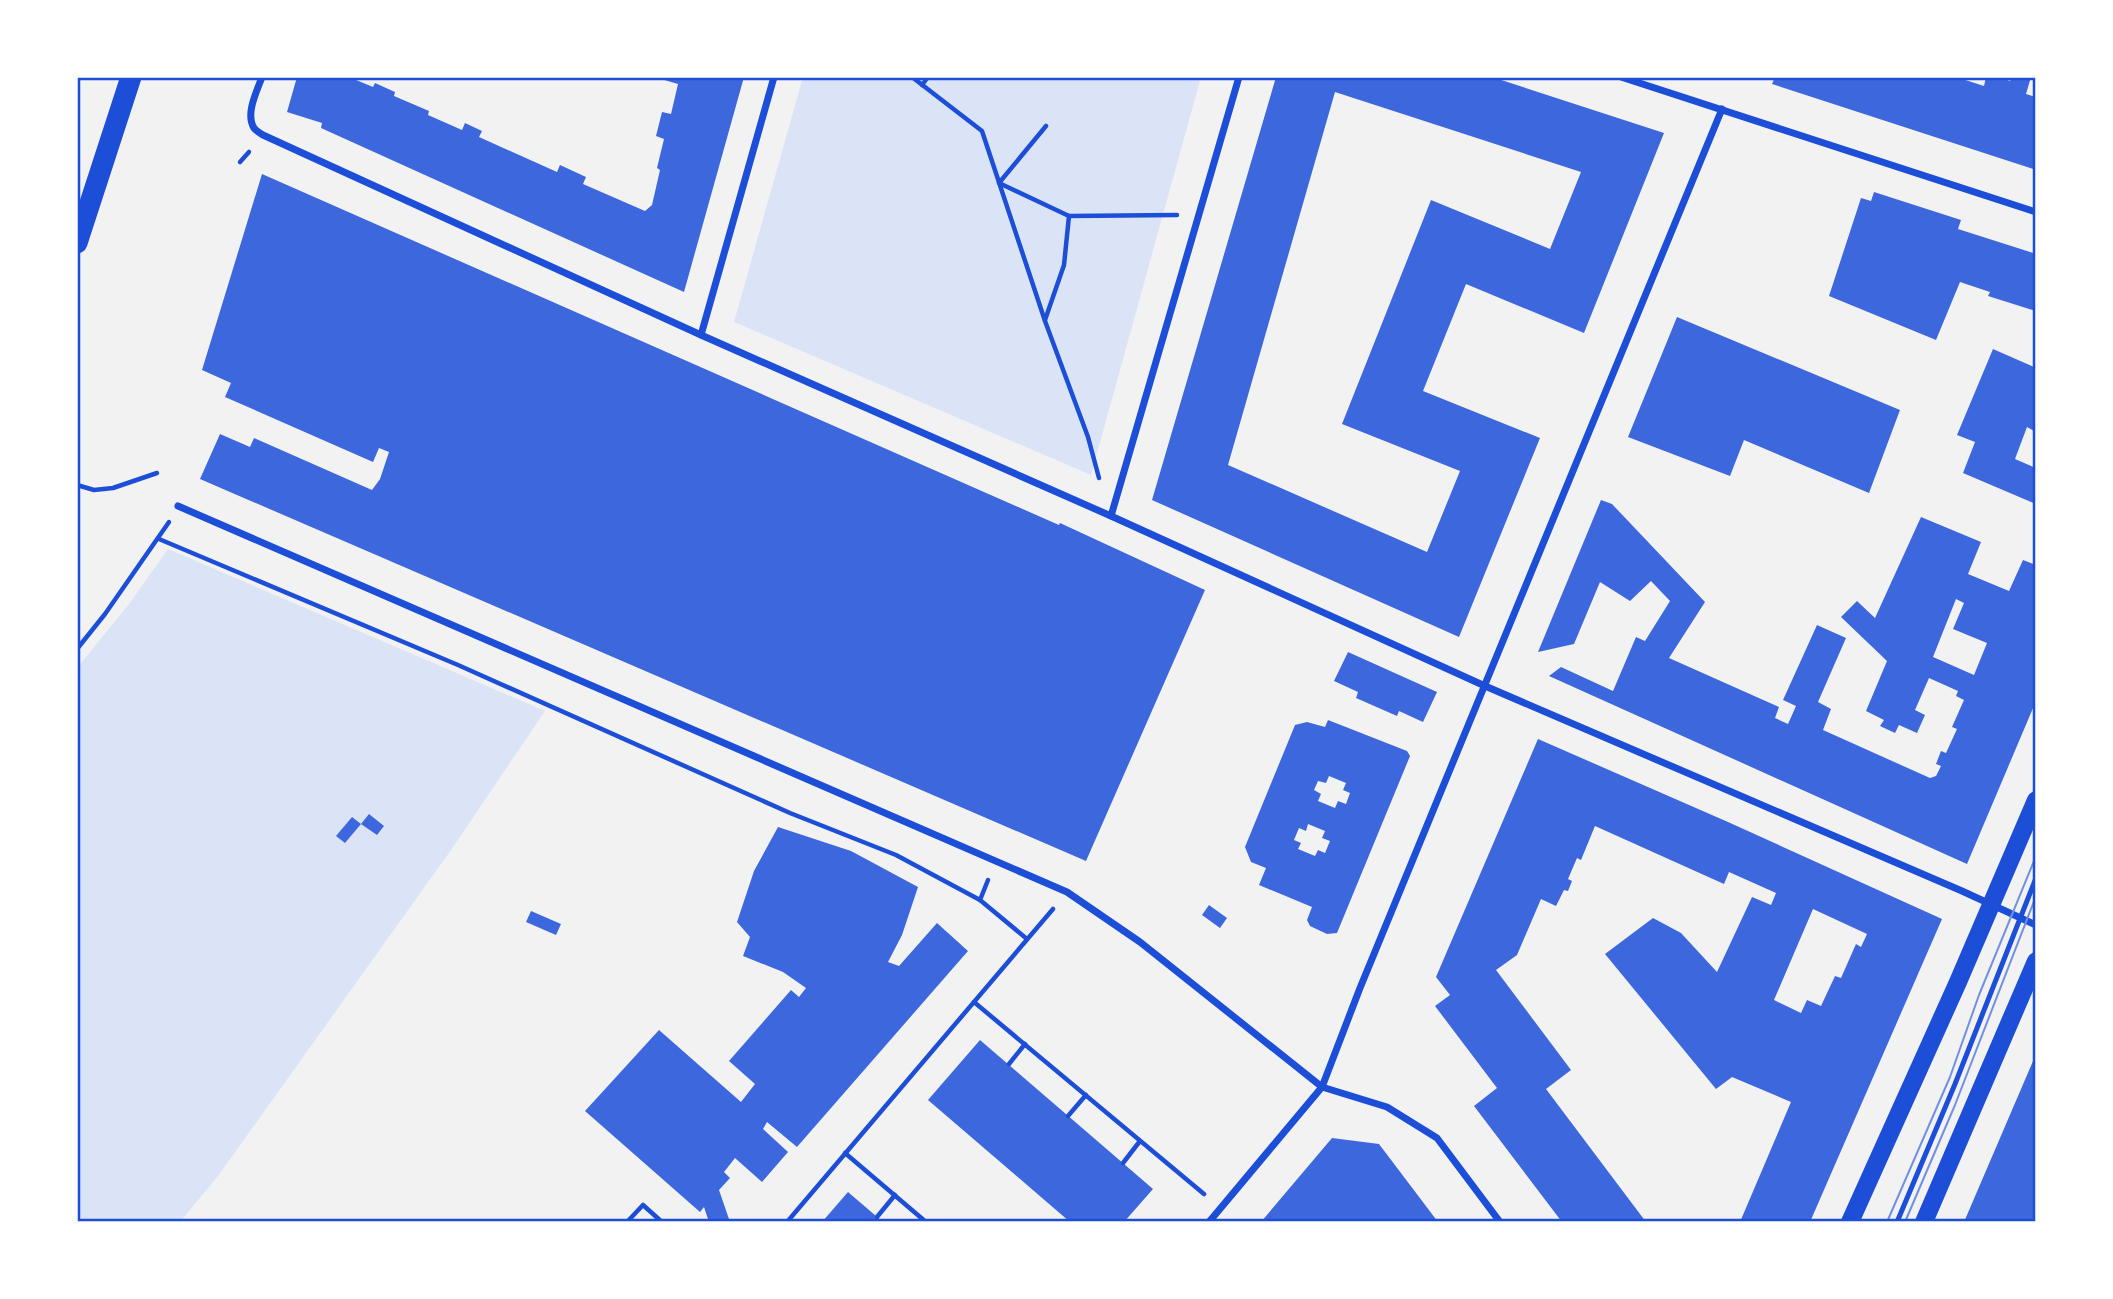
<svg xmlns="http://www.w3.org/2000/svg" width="2113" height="1299" viewBox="0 0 2113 1299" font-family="Barlow,sans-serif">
<rect width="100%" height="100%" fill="#f2f2f2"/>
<g fill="#dbe4f7">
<polygon points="803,77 1201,77 1091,475 734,322"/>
<polygon points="168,549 545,711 451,850 218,1176 180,1222 77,1222 77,668 129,604"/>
</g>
<g fill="#3d67dc" fill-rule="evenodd">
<polygon points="297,77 349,77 373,87 375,83 395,92 394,96 429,111 428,115 462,130 465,123 482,131 479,137 557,172 560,165 586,177 583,184 645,211 652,205 660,170 657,168 664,139 656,136 662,112 671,114 678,84 661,79 662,77 744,77 684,292 321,128 322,123 287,112"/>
<path d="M 1276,77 L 1492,77 L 1664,133 L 1584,333 L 1466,284 L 1423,391 L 1540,438 L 1459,637 L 1152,500 ZM 1335,92 L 1581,172 L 1550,249 L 1431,200 L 1342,424 L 1460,471 L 1427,552 L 1228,465 Z"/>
<polygon points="1775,77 1956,77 1984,86 1986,77 1999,77 2010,81 2011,77 2031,77 2026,94 2036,97 2036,170 1772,84"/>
<polygon points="262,174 1059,525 1060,523 1205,590 1086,861 200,479 220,434 250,447 254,438 372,490 380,479 389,452 379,448 373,462 225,397 231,383 202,370"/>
<polygon points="1874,192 1961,220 1958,229 2036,254 2036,311 1988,296 1990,292 1960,282 1936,340 1829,296 1861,198 1871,201"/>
<polygon points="1677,317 1900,410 1869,493 1744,440 1730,476 1628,437"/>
<polygon points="1993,349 2036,368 2036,432 2027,427 2015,459 2036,468 2036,504 1963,473 1975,442 1957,435"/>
<path d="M 1601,500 L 1612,504 L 1705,602 L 1669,658 L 1779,707 L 1775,718 L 1788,724 L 1796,706 L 1783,700 L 1817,625 L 1846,638 L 1818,702 L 1831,709 L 1823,730 L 1930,778 L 1936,776 L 1941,766 L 1936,764 L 1941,751 L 1946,753 L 1957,729 L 1952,727 L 1964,700 L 1956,696 L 1958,691 L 1929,678 L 1915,710 L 1925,715 L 1917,733 L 1899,725 L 1895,733 L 1880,726 L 1884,720 L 1866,711 L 1887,661 L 1841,617 L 1857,601 L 1875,618 L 1921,517 L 1981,542 L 1968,574 L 2009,591 L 2023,560 L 2036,565 L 2036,701 L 1967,864 L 1549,676 L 1561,667 L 1613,691 L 1636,637 L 1645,641 L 1670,601 L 1651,581 L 1630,601 L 1600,582 L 1574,644 L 1538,652 ZM 1956,599 L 1964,603 L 1953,629 L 1987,643 L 1974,675 L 1933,657 Z"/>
<polygon points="1348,652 1437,692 1423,722 1399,711 1397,716 1356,698 1358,692 1334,681"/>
<path d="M 1328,720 L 1407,751 L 1410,756 L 1337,933 L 1327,934 L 1310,926 L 1307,920 L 1312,907 L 1259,885 L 1266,868 L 1251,862 L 1245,847 L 1295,725 L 1307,722 L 1325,727 ZM 1329,776 L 1346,783 L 1343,790 L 1350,793 L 1346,804 L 1338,801 L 1335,808 L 1318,801 L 1321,794 L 1314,790 L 1318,781 L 1326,783 ZM 1308,824 L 1325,831 L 1322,838 L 1330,841 L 1325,853 L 1318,850 L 1315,856 L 1298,849 L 1301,843 L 1294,840 L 1299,828 L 1306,831 Z"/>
<path d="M 1538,739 L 1728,822 L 1942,919 L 1810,1222 L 1740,1222 L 1791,1102 L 1732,1077 L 1716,1089 L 1605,954 L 1653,918 L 1681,933 L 1717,972 L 1752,897 L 1771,905 L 1776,893 L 1729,872 L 1724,884 L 1595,826 L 1581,860 L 1577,858 L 1568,879 L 1572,881 L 1568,891 L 1564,890 L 1556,906 L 1541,899 L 1517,955 L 1496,970 L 1571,1070 L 1546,1089 L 1646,1222 L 1562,1222 L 1474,1106 L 1497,1088 L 1435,1006 L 1450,995 L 1436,977 ZM 1813,909 L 1867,934 L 1861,947 L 1856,944 L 1841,978 L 1835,976 L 1821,1006 L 1807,1000 L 1801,1013 L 1774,1000 Z"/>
<polygon points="369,814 384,826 377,835 361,824"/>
<polygon points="352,817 361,824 345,843 336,836"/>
<polygon points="778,827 851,851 918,887 902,935 888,962 899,966 937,923 968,951 797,1147 767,1122 763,1129 788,1152 762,1182 735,1158 724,1172 730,1178 719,1190 730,1222 709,1222 704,1207 700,1212 585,1111 659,1030 741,1102 755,1084 729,1061 791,990 799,997 806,988 783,972 743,956 750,937 737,922 754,871"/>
<polygon points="1209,905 1227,918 1220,928 1202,915"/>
<polygon points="531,911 561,924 556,935 526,922"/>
<polygon points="980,1040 1153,1189 1124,1222 1070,1222 928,1100"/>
<polygon points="2036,1054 2036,1222 2030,1219 2029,1222 1964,1222"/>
<polygon points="1332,1138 1379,1144 1438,1222 1261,1222"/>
<polygon points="848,1192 883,1222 822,1222"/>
</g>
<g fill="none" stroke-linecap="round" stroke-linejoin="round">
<g stroke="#1d4ed8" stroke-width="4.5">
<polyline points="912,77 982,131 1045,321 1088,437 1099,478"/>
<polyline points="922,85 928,77"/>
<polyline points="1046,126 999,183 1069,216"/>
<polyline points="240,162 249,152"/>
<polyline points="1045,320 1064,265 1069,216 1177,215"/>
<polyline points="77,485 94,490 113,488 157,473"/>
<polyline points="159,539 458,665 790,813 896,855 980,900"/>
<polyline points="77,649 105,614 169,522"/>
<polyline points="988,880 980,900 1027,939"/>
<polyline points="974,1002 1204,1194"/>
<polyline points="1009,1064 1025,1044"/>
<polyline points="1068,1116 1086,1095"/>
<polyline points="845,1153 926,1222"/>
<polyline points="1123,1163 1140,1141"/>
<polyline points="877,1217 895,1195"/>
<polyline points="627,1222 643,1205 662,1222"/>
<polyline points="787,1222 1053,909"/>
</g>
<polyline stroke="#1d4ed8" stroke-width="5" points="1897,1222 1955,1084 2036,878"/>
<g stroke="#1d4ed8" stroke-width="7">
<path d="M 262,77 C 257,91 245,114 254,128 C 256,131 260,133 263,135 L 701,335 L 1111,516 L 1485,686 L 1962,891 L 2036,925"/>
<polyline points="1621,77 2036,212"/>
<polyline points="701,335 774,77"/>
<polyline points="178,506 1067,892 1140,942 1322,1087 1387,1107 1437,1138 1500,1222"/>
<polyline points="1111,516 1239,77"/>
<polyline points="1209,1222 1322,1087 1360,988 1722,109"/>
</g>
<g stroke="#1d4ed8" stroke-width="18">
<polyline points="1850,1222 1958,982 2036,800"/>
<polyline points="1924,1222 2036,961"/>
</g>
<polyline stroke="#1d4ed8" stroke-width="21" points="77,243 131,77"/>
<g stroke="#7290e2" stroke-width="2">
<polyline points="1887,1222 1950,1077 1979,995 2036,856"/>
<polyline points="1905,1222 1955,1105 2036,896"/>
</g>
</g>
<rect width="2113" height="1299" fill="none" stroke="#ffffff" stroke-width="158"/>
<rect x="79" y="79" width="1955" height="1141" fill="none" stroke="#1d4ed8" stroke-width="2.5"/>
</svg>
